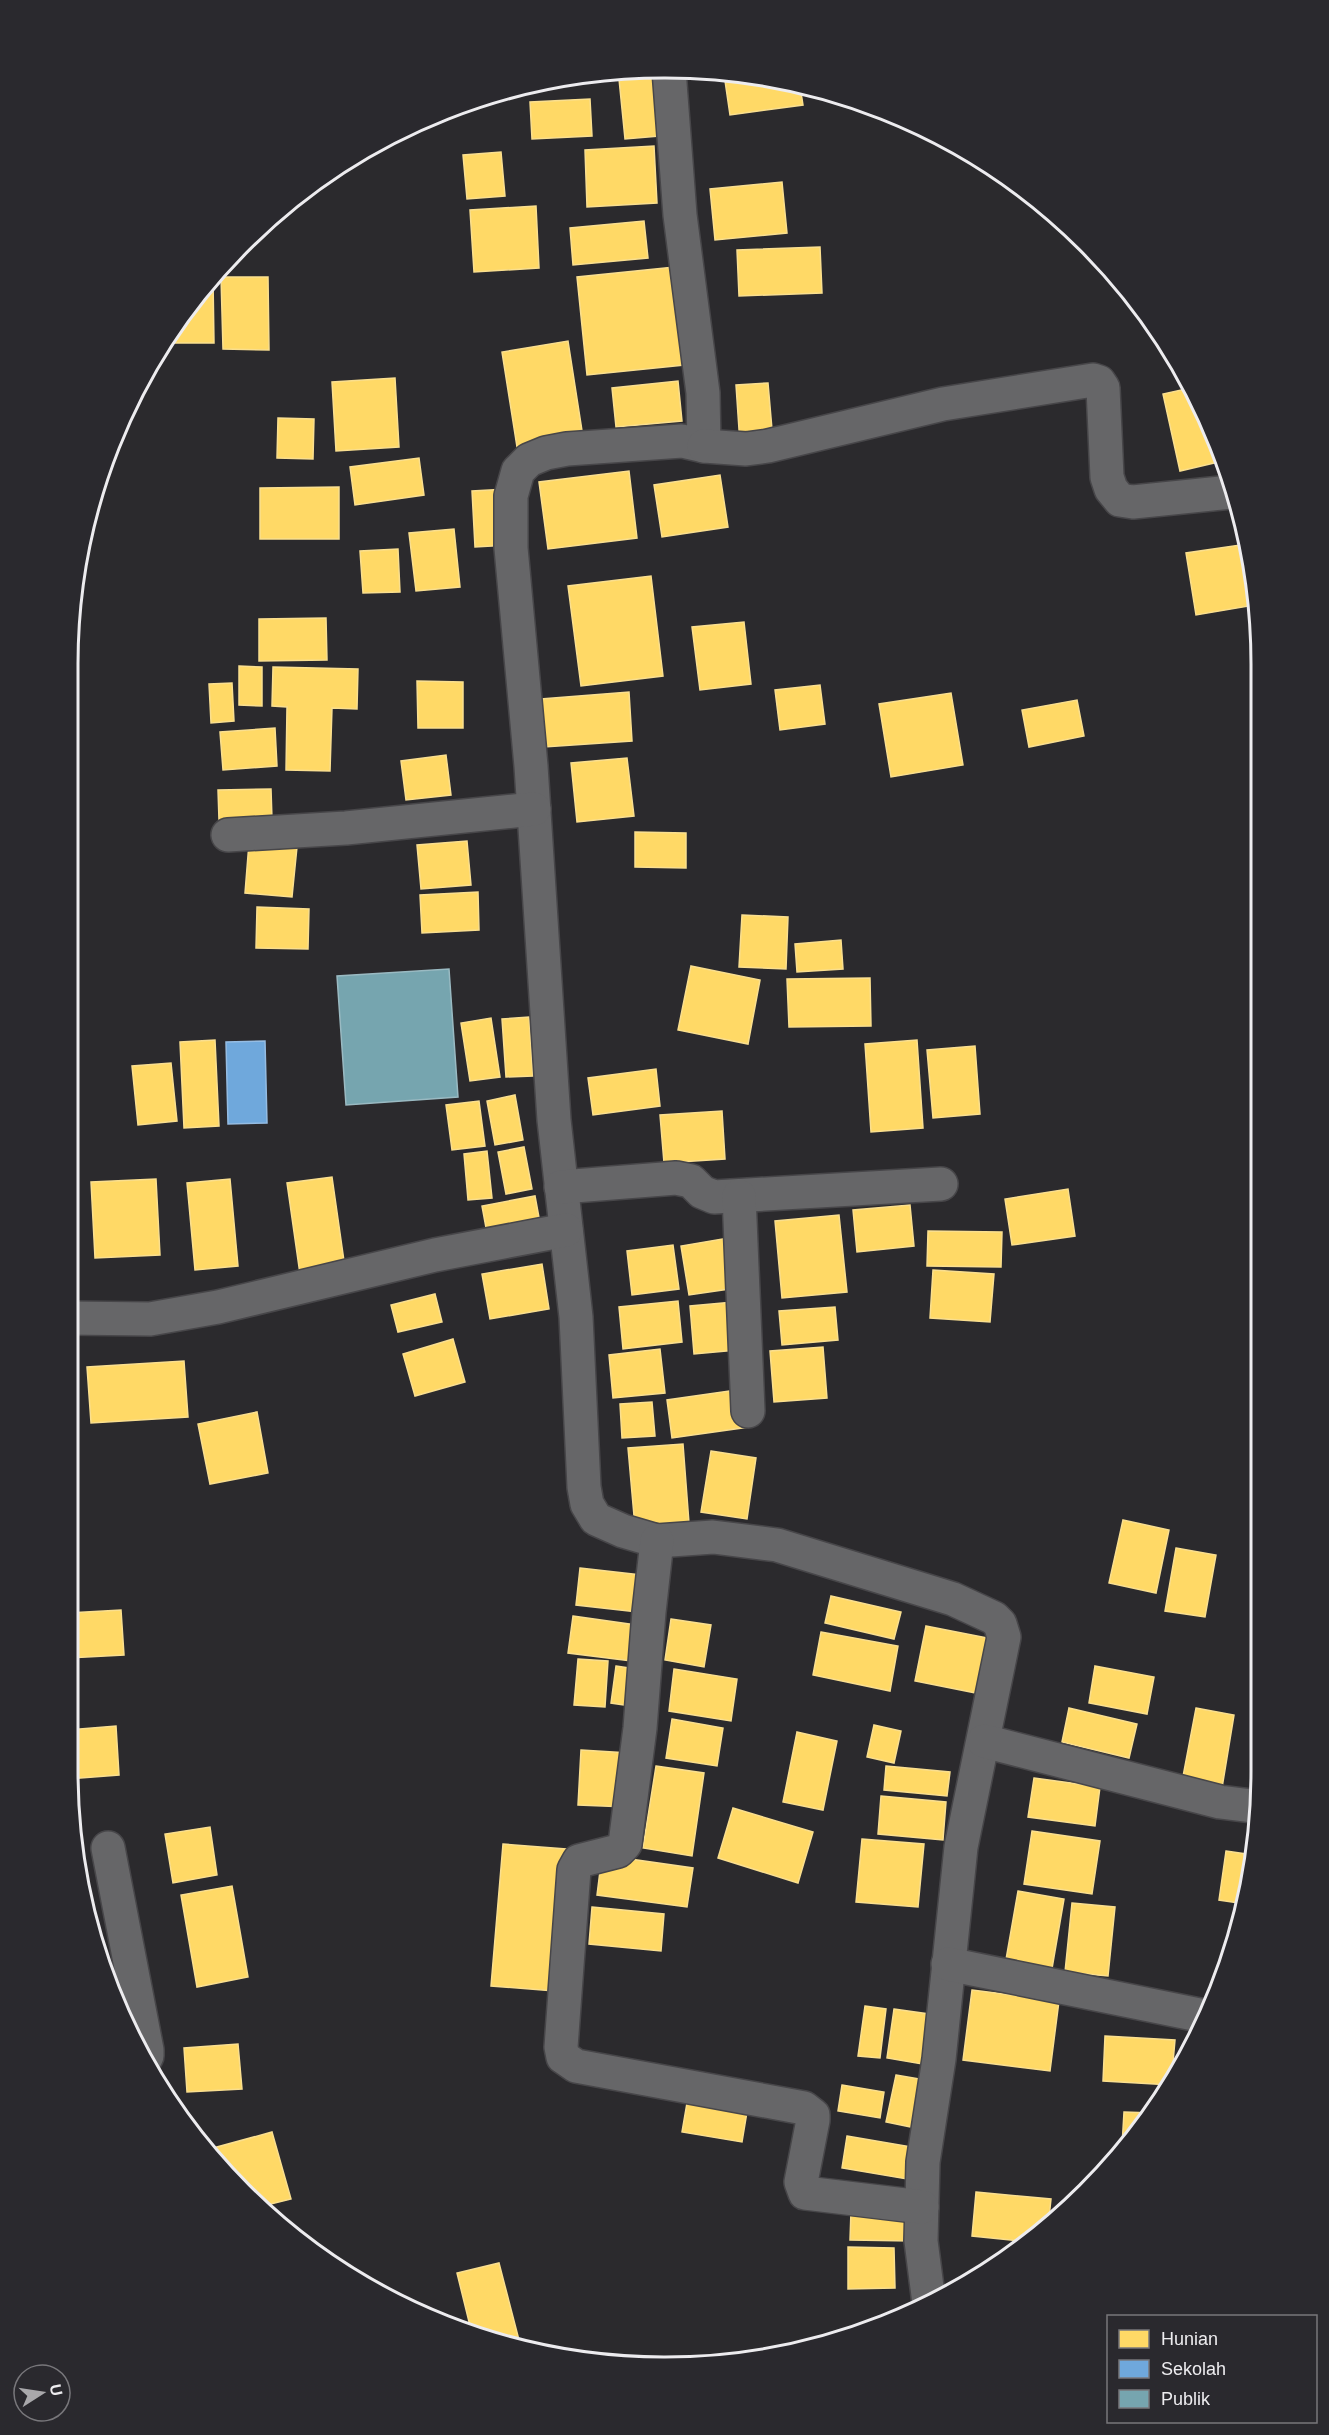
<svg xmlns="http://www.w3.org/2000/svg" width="1329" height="2435" viewBox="0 0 1329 2435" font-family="Arial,sans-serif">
<rect width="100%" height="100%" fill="#2b2a2d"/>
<g fill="#ffd966" stroke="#fadf8f" stroke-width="1.5">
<polygon points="742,73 800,86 803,105 730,115 724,74"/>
<polygon points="666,75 671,135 625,139 619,79"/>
<polygon points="590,99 592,136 532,139 530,102"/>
<polygon points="654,146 657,203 587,207 585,150"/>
<polygon points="501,152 505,196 467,199 463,155"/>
<polygon points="782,182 787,233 715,240 710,189"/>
<polygon points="536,206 539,268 474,272 470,210"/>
<polygon points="644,221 648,258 573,265 570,228"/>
<polygon points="820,247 822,293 739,296 737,250"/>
<polygon points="684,266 694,364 587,375 577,277"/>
<polygon points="221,277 268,277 269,350 223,349"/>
<polygon points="210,279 213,279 214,343 164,343"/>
<polygon points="568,341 583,437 517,447 502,352"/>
<polygon points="395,378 399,447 336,451 332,382"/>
<polygon points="678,381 682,421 616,427 612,388"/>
<polygon points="768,383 773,441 740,444 736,385"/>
<polygon points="1190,388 1216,436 1223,461 1180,471 1163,394"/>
<polygon points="278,418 314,419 313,459 277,458"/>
<polygon points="419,458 424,495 355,505 350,467"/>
<polygon points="629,471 637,538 548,549 539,482"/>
<polygon points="720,475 728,527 662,537 654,485"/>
<polygon points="339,487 339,539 260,539 260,488"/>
<polygon points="507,489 510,545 475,547 472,491"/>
<polygon points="454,529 460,587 416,591 409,533"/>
<polygon points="1240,545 1249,606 1196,615 1186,553"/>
<polygon points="398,549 400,592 363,593 360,551"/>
<polygon points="651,576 663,676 581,686 568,586"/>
<polygon points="326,618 327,660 259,661 259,619"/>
<polygon points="744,622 751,684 700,690 692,627"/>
<polygon points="239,666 262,667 262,706 239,705"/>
<polygon points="273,667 358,669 357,709 332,708 330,771 286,770 287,707 272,706"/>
<polygon points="417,681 463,682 463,728 418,728"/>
<polygon points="232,683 234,721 211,723 209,684"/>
<polygon points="820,685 825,724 780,730 775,690"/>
<polygon points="629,692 632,741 544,747 541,699"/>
<polygon points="951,693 963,765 891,777 879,704"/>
<polygon points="1077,700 1084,736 1029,747 1022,710"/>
<polygon points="275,728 277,766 223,770 220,732"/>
<polygon points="446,755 451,795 406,800 401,761"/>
<polygon points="627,758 634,816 577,822 571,763"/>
<polygon points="271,789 272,819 219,820 218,790"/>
<polygon points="635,832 686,833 686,868 635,867"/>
<polygon points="467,841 471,885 421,889 417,845"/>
<polygon points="249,843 297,847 292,897 245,893"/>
<polygon points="478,892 479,930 422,933 420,895"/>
<polygon points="257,907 309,909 308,949 256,948"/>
<polygon points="742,915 788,917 786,969 739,967"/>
<polygon points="841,940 843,969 797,972 795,944"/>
<polygon points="691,966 760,980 748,1044 678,1030"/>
<polygon points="870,978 871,1026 789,1027 787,979"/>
<polygon points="529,1017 533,1076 506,1077 502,1019"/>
<polygon points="491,1018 500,1077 470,1081 461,1023"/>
<polygon points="215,1040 219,1126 184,1128 180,1042"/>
<polygon points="917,1040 923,1128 871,1132 865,1044"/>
<polygon points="975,1046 980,1114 933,1118 927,1050"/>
<polygon points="171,1063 177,1121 138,1125 132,1066"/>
<polygon points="656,1069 660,1106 593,1115 588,1078"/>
<polygon points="515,1095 523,1140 495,1145 487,1101"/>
<polygon points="479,1101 485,1146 452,1150 446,1105"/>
<polygon points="722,1111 725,1159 664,1163 660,1115"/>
<polygon points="524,1147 532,1189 506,1194 498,1152"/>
<polygon points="487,1151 492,1198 468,1200 464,1154"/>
<polygon points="332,1177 345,1268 300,1274 287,1183"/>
<polygon points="156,1179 160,1255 95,1258 91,1182"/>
<polygon points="230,1179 238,1266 195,1270 187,1183"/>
<polygon points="1068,1189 1075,1236 1012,1245 1005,1199"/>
<polygon points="535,1196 540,1223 487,1233 482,1206"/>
<polygon points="910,1205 914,1246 857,1252 853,1210"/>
<polygon points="839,1215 847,1292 782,1298 775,1221"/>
<polygon points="928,1231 1002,1232 1001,1267 927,1266"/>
<polygon points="728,1238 736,1288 689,1295 681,1246"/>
<polygon points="673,1245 679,1289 632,1295 627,1251"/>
<polygon points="542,1264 549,1309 490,1319 482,1274"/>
<polygon points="933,1270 994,1274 990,1322 930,1318"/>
<polygon points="435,1294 442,1322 398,1332 391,1305"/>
<polygon points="678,1301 682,1342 623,1349 619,1307"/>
<polygon points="733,1302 737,1350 694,1354 690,1306"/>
<polygon points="835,1307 838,1340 782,1345 779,1311"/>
<polygon points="453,1339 465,1382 415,1396 403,1354"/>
<polygon points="823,1347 827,1398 774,1402 770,1351"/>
<polygon points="660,1349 665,1393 613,1398 609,1355"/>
<polygon points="184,1361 188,1417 91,1423 87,1367"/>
<polygon points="743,1389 749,1427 672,1438 667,1400"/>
<polygon points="652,1402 655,1436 622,1438 620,1404"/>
<polygon points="257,1412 268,1473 210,1484 198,1424"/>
<polygon points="683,1444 689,1523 635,1527 628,1448"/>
<polygon points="711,1451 756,1458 747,1519 701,1512"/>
<polygon points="1123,1520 1169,1530 1156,1593 1109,1583"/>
<polygon points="1176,1548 1216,1555 1205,1617 1165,1611"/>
<polygon points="580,1568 650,1576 646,1613 576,1605"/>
<polygon points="831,1596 901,1612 894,1639 825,1623"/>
<polygon points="121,1610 124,1655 68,1658 68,1613"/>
<polygon points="573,1616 636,1625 631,1661 568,1653"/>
<polygon points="671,1619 711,1625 704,1667 665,1660"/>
<polygon points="926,1626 998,1640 986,1695 915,1681"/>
<polygon points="821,1632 898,1646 890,1691 813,1675"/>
<polygon points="578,1659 608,1661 605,1707 574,1705"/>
<polygon points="616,1666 642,1670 637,1707 611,1703"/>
<polygon points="1095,1666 1154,1677 1147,1714 1089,1703"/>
<polygon points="674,1669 737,1679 731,1721 669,1711"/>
<polygon points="1069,1708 1137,1724 1129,1758 1062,1742"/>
<polygon points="1196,1708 1234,1715 1221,1794 1181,1787"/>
<polygon points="672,1719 723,1728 717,1766 666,1758"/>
<polygon points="874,1725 901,1731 894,1763 867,1757"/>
<polygon points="116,1726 119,1775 68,1779 68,1730"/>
<polygon points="797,1732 837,1741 823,1810 783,1802"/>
<polygon points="581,1750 629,1753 627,1807 578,1805"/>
<polygon points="656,1766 704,1773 692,1856 643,1848"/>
<polygon points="886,1766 950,1772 947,1796 884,1790"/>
<polygon points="1034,1778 1100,1787 1095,1826 1028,1817"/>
<polygon points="881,1796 946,1802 943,1840 878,1834"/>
<polygon points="733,1808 813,1832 798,1883 718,1858"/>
<polygon points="210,1827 217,1875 173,1883 165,1834"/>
<polygon points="1032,1831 1100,1841 1092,1894 1024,1884"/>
<polygon points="862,1839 924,1844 918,1907 856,1902"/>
<polygon points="503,1844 566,1849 554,1991 491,1986"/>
<polygon points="1226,1851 1253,1855 1245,1904 1219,1900"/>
<polygon points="602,1855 693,1868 687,1907 597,1895"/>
<polygon points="232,1886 248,1977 197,1987 181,1895"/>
<polygon points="1018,1891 1064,1899 1050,1980 1004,1971"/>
<polygon points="1072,1903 1115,1907 1108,1976 1065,1972"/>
<polygon points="592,1907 664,1914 661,1951 589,1944"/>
<polygon points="972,1990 1059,2001 1050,2071 963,2060"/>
<polygon points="865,2006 886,2009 880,2058 858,2056"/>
<polygon points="894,2009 929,2014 922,2064 887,2058"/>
<polygon points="1105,2036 1175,2040 1171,2085 1103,2081"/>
<polygon points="238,2044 242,2089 187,2092 184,2048"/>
<polygon points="896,2075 920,2079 911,2127 886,2122"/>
<polygon points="842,2085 884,2092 880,2118 838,2111"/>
<polygon points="688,2097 748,2106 742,2142 682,2132"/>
<polygon points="1124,2112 1152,2113 1127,2146 1122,2146"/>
<polygon points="272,2132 291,2199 259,2207 206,2150"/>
<polygon points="847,2136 912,2147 907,2179 842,2168"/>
<polygon points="976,2192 1051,2199 1048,2227 1029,2242 972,2236"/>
<polygon points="851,2211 911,2212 911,2241 850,2240"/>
<polygon points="848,2247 894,2248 895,2288 848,2289"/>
<polygon points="499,2263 519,2340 503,2345 472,2334 457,2273"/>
</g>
<polygon fill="#6fa8dc" stroke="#95bce2" stroke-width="1.5" points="265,1041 267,1123 228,1124 226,1042"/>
<polygon fill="#76a5af" stroke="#9abac2" stroke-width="1.5" points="449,969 458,1097 346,1105 337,976"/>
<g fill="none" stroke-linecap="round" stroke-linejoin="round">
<defs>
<g id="minor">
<polyline points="669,70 680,215 703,393 704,446 682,441 567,449 546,453 529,460 518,471 511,496 511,548 531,766 554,1120 576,1317 584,1487 587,1504 596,1519 623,1531 657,1541 713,1537 777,1545 953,1599 994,1618 1000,1624 1004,1637 961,1847 939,2059 923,2162 921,2241 929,2303"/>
<polyline points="704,446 746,449 768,446 943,404 1093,380 1099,382 1103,388 1107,477 1111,489 1120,500 1133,502 1231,492"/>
<polyline points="228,835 346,828 534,809"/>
<polyline points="561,1187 676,1178 691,1181 702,1192 714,1197 941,1184"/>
<polyline points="739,1196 748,1411"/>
<polyline points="68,1318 150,1319 218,1307 435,1255 566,1230"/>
<polyline points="657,1541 649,1612 640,1728 625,1844 618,1851 579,1861 574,1870 561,2047 563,2057 576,2066 804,2108 813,2115 813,2120 801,2182 805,2193 922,2207"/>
<polyline points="984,1741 1220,1802 1260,1807"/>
<polyline points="108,1848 147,2050 147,2056 144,2061"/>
<polyline points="948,1964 1204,2016"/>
</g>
</defs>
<use href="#minor" stroke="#474649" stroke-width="36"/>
<use href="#minor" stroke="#666668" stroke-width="33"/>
</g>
<path d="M0 0H1329V2435H0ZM664 78H665A586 586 0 0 1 1251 664V1771A586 586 0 0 1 665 2357H664A586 586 0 0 1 78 1771V664A586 586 0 0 1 664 78Z" fill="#2a292e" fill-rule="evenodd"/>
<path fill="none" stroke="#edecef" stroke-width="3" d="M664 78H665A586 586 0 0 1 1251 664V1771A586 586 0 0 1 665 2357H664A586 586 0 0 1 78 1771V664A586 586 0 0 1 664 78Z"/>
<rect x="1107" y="2315" width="210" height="108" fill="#2a292e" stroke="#78777b" stroke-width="1.5"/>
<rect x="1119" y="2330" width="30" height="18" fill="#ffd966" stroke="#78777b" stroke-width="1.5"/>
<text x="1161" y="2345" font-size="18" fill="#edecef">Hunian</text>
<rect x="1119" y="2360" width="30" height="18" fill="#6fa8dc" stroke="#78777b" stroke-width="1.5"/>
<text x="1161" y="2375" font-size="18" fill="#edecef">Sekolah</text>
<rect x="1119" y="2390" width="30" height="18" fill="#76a5af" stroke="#78777b" stroke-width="1.5"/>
<text x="1161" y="2405" font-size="18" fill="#edecef">Publik</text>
<g transform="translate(42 2393) rotate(78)"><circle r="28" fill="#2a292e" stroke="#78777b" stroke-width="1.5"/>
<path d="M0-4.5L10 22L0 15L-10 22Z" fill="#a9a8ab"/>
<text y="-9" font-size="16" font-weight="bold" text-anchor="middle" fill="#edecef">U</text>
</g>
</svg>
